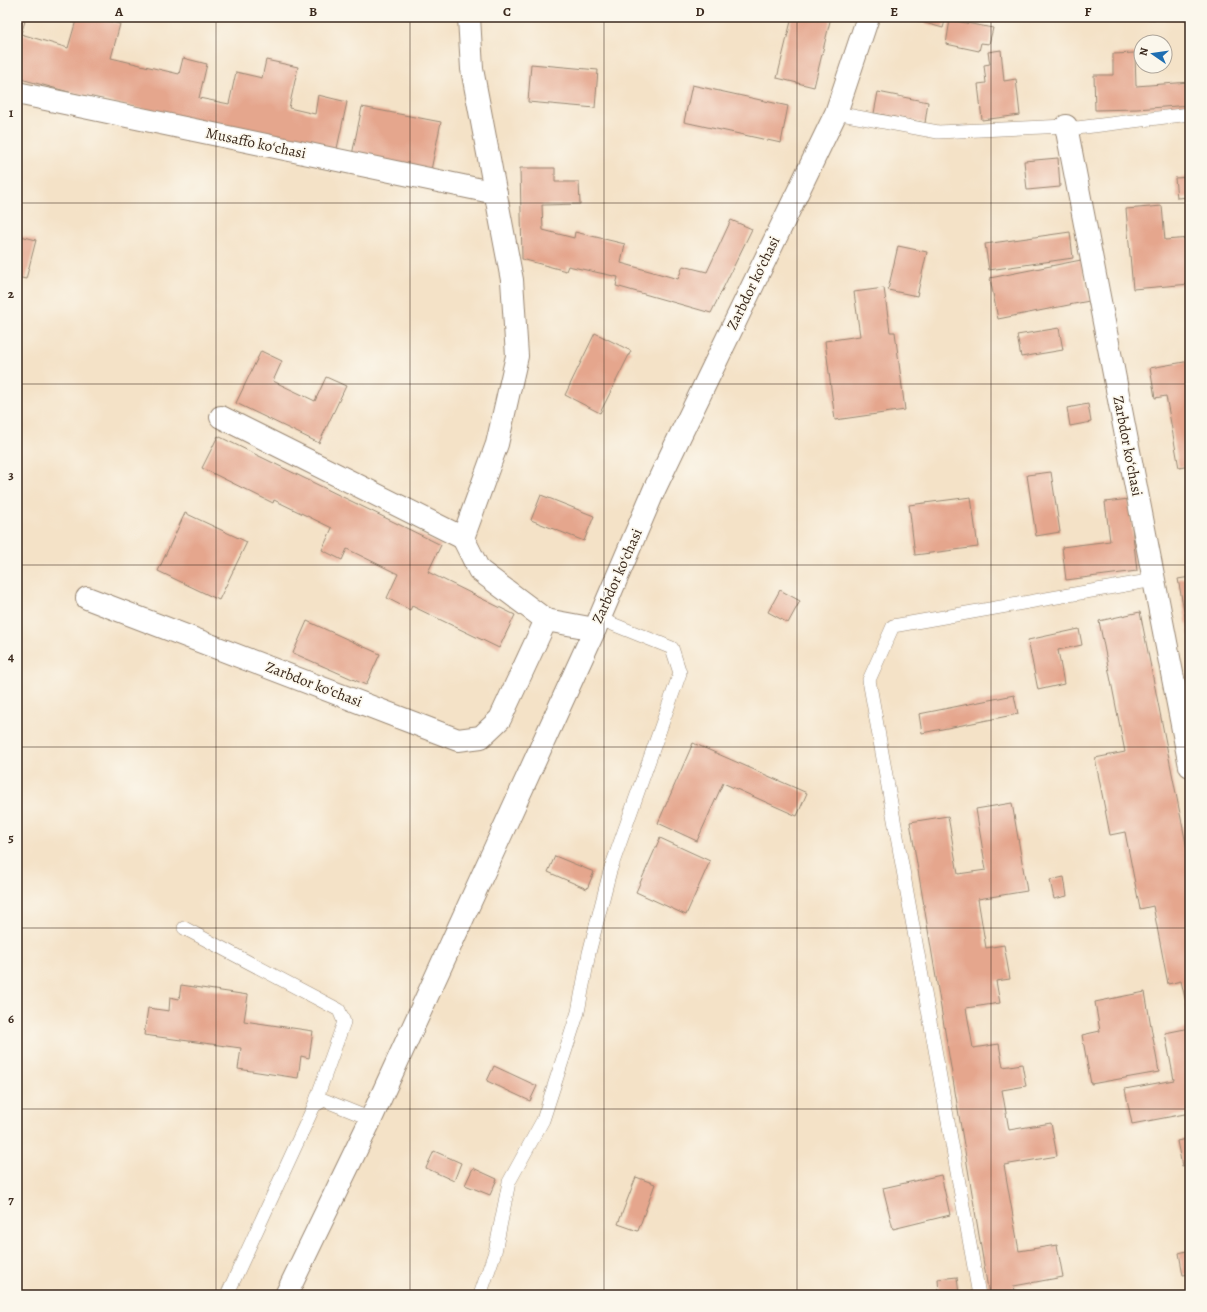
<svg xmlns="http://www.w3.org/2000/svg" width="1207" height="1312" viewBox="0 0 1207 1312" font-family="Alegreya,serif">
<rect width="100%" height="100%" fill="#fbf7ec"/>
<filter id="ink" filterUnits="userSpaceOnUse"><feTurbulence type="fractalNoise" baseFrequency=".025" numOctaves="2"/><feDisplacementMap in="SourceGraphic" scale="8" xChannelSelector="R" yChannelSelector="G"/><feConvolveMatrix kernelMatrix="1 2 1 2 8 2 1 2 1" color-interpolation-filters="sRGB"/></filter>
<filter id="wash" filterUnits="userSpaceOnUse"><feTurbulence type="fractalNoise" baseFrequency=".012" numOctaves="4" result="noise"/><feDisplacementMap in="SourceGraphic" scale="16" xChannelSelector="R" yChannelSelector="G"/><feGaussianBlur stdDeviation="0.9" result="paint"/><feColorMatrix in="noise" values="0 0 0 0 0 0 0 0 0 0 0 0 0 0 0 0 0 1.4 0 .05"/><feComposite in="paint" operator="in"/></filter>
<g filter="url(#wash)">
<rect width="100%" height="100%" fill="#f4e2c7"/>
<g id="blocks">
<g fill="#e5a68d">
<polygon points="77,17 102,17 101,19 120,24 111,58 179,74 183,58 207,64 199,98 229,104 236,72 262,78 266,60 298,67 289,108 315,114 318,95 347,102 336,153 80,95 17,78 17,19 25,21 21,34 68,48"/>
<polygon points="792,17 831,17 814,87 777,78"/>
<polygon points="904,17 946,17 943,28"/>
<polygon points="1142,17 1190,17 1190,20 1142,19"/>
<polygon points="950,20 993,28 989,44 981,43 979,51 946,44"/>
<polygon points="1001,50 1004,81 1016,79 1020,115 982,120 978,84 986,83 984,65 990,64 988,52"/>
<polygon points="1135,53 1136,86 1190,82 1190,105 1137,109 1095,110 1094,75 1113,75 1113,54"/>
<polygon points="531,64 598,70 595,108 528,102"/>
<polygon points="692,85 788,106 781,143 684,122"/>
<polygon points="878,92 928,102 925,123 874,113"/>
<polygon points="362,107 441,122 431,170 352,155"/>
<polygon points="1058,158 1060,187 1027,190 1024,161"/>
<polygon points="520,168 555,168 555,182 579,182 580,204 542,205 543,230 574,238 575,232 625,244 621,263 678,279 683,266 707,272 731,220 752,229 711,313 616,286 618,277 568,266 566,271 522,259"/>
<polygon points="1190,177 1190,197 1177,198 1175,178"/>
<polygon points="1162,206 1165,240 1190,238 1190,284 1133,289 1126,209"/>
<polygon points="1070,232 1073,258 989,270 985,244"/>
<polygon points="17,235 36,240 26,279 17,277"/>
<polygon points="898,246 927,252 917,296 888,290"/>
<polygon points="1081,260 1089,301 998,319 990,278"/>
<polygon points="884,288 890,332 895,332 905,410 835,420 825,341 860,336 854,292"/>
<polygon points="1059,328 1063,350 1021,357 1017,335"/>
<polygon points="595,333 631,351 600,413 565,395"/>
<polygon points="261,351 282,361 273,381 315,401 326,377 346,386 319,443 236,403"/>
<polygon points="1190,361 1190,466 1179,468 1166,396 1155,398 1150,368"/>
<polygon points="1088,404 1091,422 1070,426 1067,408"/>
<polygon points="218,436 441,545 428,572 515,615 499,648 412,606 410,610 387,598 398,574 347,549 342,560 322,550 332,528 274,500 273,503 202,468"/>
<polygon points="1051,472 1060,532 1036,536 1027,475"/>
<polygon points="541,495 594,516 584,541 531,520"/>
<polygon points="971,497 978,547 915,555 909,505"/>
<polygon points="1129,499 1137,571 1066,580 1062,547 1110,541 1105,502"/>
<polygon points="185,513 247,542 219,600 158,571"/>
<polygon points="1190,577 1190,636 1189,636 1178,579"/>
<polygon points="780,590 800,601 788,623 768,612"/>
<polygon points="1140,612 1190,864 1190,1020 1181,981 1168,984 1153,906 1140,909 1125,832 1110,835 1095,758 1125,752 1099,621"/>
<polygon points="307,621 380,654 366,685 293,653"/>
<polygon points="1079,629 1082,645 1058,650 1064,684 1038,690 1028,640"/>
<polygon points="1014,695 1018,714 922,733 919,714"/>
<polygon points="693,743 807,793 797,816 723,783 697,841 658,823"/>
<polygon points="1012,803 1027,891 978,899 986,948 1004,945 1010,979 996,981 1000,1003 966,1008 973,1048 999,1044 1003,1067 1022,1064 1026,1086 1002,1090 1009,1130 1051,1123 1057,1156 1004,1165 1019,1251 1057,1245 1063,1277 1014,1286 1016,1295 989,1295 910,822 948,816 958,874 986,870 976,809"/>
<polygon points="660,838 710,861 686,915 636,892"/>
<polygon points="555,856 594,872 587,889 548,872"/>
<polygon points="1064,877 1067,896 1054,899 1050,880"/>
<polygon points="181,985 248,995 244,1021 313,1031 309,1058 301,1056 298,1078 238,1069 241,1048 144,1035 148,1008 169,1011 170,997 179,999"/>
<polygon points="1145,992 1159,1072 1091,1084 1082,1035 1100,1031 1095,1002"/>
<polygon points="1190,1028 1190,1113 1132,1124 1125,1089 1174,1080 1165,1033"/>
<polygon points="494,1066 537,1086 530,1101 487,1081"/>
<polygon points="1190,1138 1190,1164 1182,1166 1177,1141"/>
<polygon points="434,1151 461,1163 454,1181 426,1168"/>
<polygon points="473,1168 497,1179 490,1195 465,1185"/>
<polygon points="941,1175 950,1215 893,1229 883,1188"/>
<polygon points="636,1177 655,1184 638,1231 618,1224"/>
<polygon points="1190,1250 1190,1274 1183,1275 1179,1253"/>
<polygon points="957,1277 959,1295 939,1295 938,1279"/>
</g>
</g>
</g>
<g filter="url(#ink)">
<use href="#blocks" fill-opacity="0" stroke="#988672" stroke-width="1"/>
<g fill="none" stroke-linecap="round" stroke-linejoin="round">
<defs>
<g id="lane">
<polyline points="836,113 938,132 1066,126 1077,128 1190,114"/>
<polyline points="184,928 339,1010 344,1022 314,1106"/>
<polyline points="227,1295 314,1106 324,1100 371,1119"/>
<polyline points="480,1295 495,1252 509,1182 543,1120 578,1012 589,953 610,871 680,673 672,648 600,619"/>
<polyline points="979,1295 869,680 893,626 1154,580"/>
</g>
<g id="street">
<polyline points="469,17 472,69 512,280 517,356 497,444 463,538 479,570 546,620"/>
<polyline points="17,93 496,193"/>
<polyline points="1066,126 1190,766"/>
<polyline points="221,417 463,538"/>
<polyline points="87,598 458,740 481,737 500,719 546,620 595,629 655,488 678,440 836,113 868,17"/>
<polyline points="286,1295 371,1119 595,629"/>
</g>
</defs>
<use href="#lane" stroke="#988672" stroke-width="14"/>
<use href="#street" stroke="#988672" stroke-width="24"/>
<use href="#lane" stroke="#fff" stroke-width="13"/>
<use href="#street" stroke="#fff" stroke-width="22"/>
</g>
</g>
<path fill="none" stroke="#3b2a1e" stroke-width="1" stroke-opacity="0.55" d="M 216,17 L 216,1295M 410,17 L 410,1295M 604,17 L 604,1295M 797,17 L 797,1295M 991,17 L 991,1295M 17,203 L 1190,203M 17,384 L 1190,384M 17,565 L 1190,565M 17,747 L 1190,747M 17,928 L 1190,928M 17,1109 L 1190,1109"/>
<g text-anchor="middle" stroke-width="3.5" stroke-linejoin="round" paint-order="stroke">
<g font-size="15" fill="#3b2a1e" stroke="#fbf7ec">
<text transform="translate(256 143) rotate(12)" y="5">Musaffo koʻchasi</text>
<text transform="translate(753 283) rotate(-64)" y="5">Zarbdor koʻchasi</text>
<text transform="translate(1128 446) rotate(79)" y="5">Zarbdor koʻchasi</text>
<text transform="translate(617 576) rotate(-66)" y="5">Zarbdor koʻchasi</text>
<text transform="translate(314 684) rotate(21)" y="5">Zarbdor koʻchasi</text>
</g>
</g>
<rect width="1207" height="1312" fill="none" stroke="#fbf7ec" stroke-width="44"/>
<g transform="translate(1153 54) rotate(283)"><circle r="19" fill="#fbf7ec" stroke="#aea59a"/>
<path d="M0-3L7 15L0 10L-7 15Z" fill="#1f6fb2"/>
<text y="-6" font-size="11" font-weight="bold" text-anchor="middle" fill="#3b2a1e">N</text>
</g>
<rect x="22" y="22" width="1163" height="1268" fill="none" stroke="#3b2a1e" stroke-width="1.5"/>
<g font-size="13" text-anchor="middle" font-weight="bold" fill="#3b2a1e">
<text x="119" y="16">A</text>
<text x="313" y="16">B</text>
<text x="507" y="16">C</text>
<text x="700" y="16">D</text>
<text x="894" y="16">E</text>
<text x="1088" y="16">F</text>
<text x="11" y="117">1</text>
<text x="11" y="298">2</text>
<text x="11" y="479">3</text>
<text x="11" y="661">4</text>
<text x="11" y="842">5</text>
<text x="11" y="1023">6</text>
<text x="11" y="1204">7</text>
</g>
</svg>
